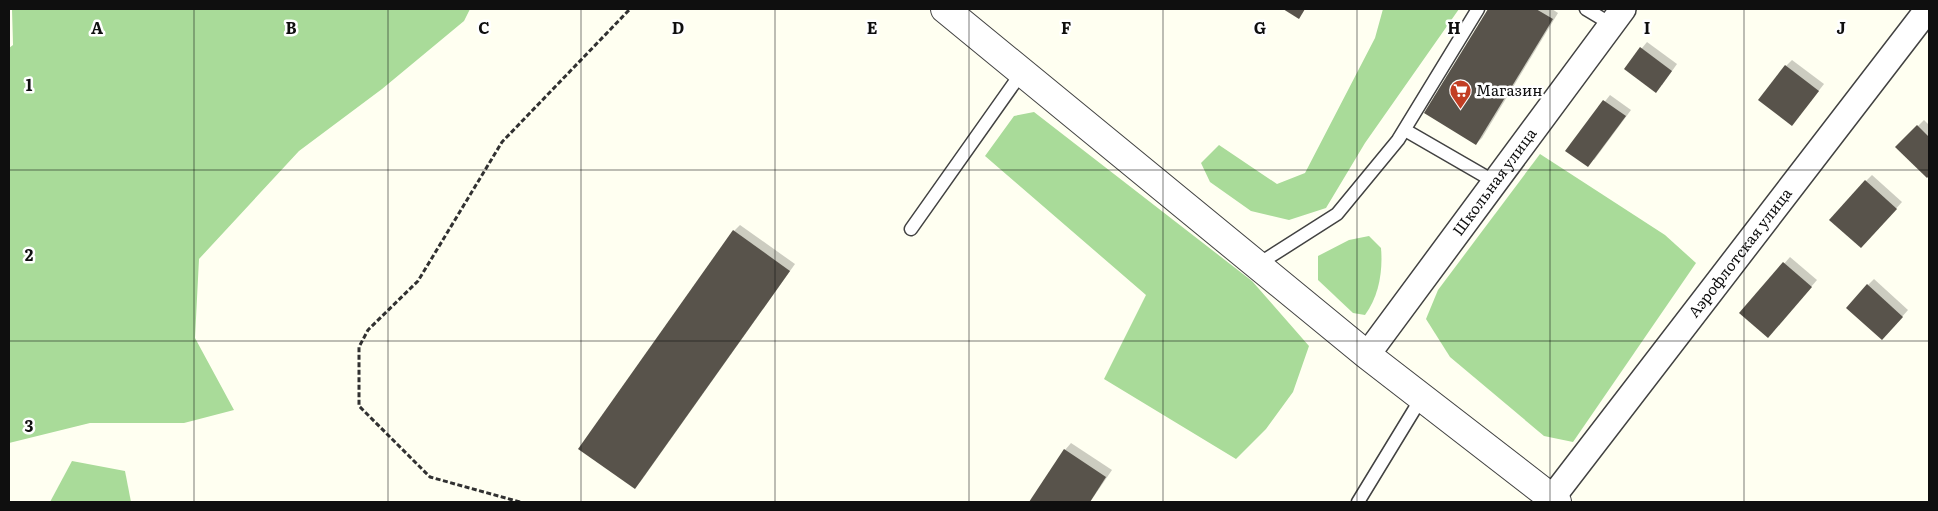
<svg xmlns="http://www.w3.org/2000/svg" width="1938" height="511" viewBox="0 0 1938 511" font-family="Literata,serif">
<rect width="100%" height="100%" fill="#fffff1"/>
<g fill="#a9db99">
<polygon points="12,9 470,9 464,21 382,89 299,151 199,259 195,338 234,410 184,423 90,423 9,443 9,48 13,45"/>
<polygon points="1383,9 1459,9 1365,143 1326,208 1289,220 1251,211 1210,182 1201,163 1219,145 1277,184 1305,173 1375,38"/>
<polygon points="1034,112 1252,281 1309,346 1293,392 1266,429 1236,459 1104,379 1146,295 985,156 1014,116"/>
<polygon points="1540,154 1665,235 1696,263 1573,442 1544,436 1450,357 1426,319 1438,290"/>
<path d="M 1369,236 L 1381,248 C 1383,271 1379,296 1365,315 L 1353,313 L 1318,280 L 1318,256 L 1349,240 Z"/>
<polygon points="72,461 125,471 131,502 50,502"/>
</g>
<g fill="#0003">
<polygon points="1490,9 1552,9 1558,13 1482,138 1476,144 1425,113"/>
<polygon points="1647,42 1677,64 1662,85 1625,69"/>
<polygon points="1792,60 1824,84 1792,125 1786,66"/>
<polygon points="1610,95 1631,110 1594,160 1567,150"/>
<polygon points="1924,120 1929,125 1929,174 1927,177 1897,147"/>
<polygon points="1872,175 1902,202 1867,241 1866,181"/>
<polygon points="740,225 795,264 641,481 635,487 734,231"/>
<polygon points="1790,257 1817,280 1774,330 1741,313"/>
<polygon points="1874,279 1908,310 1888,333 1868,285"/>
<polygon points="1071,443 1112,470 1090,502 1030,502 1065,450"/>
</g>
<g fill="#58534b">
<polygon points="1283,9 1305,9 1299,19"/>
<polygon points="1488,9 1536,9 1553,19 1476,145 1424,113"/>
<polygon points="1640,47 1672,71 1656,93 1624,69"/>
<polygon points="1785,65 1819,91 1792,126 1758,100"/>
<polygon points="1603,100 1626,116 1588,167 1565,151"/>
<polygon points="1917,125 1929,137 1929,176 1927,178 1895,147"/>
<polygon points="1865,180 1897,209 1861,248 1829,220"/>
<polygon points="733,230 790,271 635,489 578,449"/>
<polygon points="1783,262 1812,287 1768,338 1739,313"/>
<polygon points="1867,284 1903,317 1882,340 1846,308"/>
<polygon points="1064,449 1106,477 1090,502 1029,502"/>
</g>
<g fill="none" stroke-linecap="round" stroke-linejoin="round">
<defs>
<g id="service">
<polyline points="1586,9 1606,21 1610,26"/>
<polyline points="1405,130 1495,182"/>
<polyline points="911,229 1022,72"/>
<polyline points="1257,265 1337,214 1398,140 1478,9"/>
<polyline points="1358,502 1422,397"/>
</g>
<g id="minor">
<path id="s1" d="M 1367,355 L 1623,9"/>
<path id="s2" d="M 1552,498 L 1928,9"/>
</g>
<polyline id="tertiary" points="945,9 1367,355 1557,502"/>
</defs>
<use href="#service" stroke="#424242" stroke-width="15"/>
<use href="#minor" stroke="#424242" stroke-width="28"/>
<use href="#tertiary" stroke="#424242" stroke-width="30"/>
<polyline stroke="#313131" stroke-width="3" stroke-dasharray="5 2.5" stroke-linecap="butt" points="520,502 430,477 359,406 359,347 368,330 418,281 502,142 630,9"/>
<use href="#service" stroke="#fff" stroke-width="12"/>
<use href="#minor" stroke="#fff" stroke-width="25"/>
<use href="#tertiary" stroke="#fff" stroke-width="28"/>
</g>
<path fill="none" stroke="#0f0f0f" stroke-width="1" stroke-opacity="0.55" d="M 194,9 L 194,502M 388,9 L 388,502M 581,9 L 581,502M 775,9 L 775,502M 969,9 L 969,502M 1163,9 L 1163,502M 1357,9 L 1357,502M 1550,9 L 1550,502M 1744,9 L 1744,502M 9,170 L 1929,170M 9,341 L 1929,341"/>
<defs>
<symbol id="supermarket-pin" viewBox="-11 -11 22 30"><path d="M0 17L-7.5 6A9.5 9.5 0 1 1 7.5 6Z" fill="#c23e24" stroke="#fff"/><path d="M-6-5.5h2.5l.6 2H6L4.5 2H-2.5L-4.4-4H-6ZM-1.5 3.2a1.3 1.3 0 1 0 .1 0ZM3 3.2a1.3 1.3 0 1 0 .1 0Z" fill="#fff"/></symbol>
</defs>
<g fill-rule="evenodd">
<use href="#supermarket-pin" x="1448" y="78" width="25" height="34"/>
</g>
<g text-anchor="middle" stroke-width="5" stroke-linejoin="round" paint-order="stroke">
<g font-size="15" fill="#0f0f0f" stroke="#fff" text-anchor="start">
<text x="1476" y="96">Магазин</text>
</g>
<g font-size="15" fill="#0f0f0f" stroke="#fff">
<text dy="5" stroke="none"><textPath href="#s1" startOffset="215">Школьная улица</textPath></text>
<text dy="5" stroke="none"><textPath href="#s2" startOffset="309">Аэрофлотская улица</textPath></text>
</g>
</g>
<g font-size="16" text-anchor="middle" font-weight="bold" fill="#0f0f0f" stroke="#fff" stroke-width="5" stroke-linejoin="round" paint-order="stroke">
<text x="97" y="34">A</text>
<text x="291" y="34">B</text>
<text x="484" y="34">C</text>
<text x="678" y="34">D</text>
<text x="872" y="34">E</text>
<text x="1066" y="34">F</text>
<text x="1260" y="34">G</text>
<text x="1454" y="34">H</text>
<text x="1647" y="34">I</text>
<text x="1841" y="34">J</text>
<text x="29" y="91">1</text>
<text x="29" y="261">2</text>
<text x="29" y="432">3</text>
</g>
<rect width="1938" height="511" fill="none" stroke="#0f0f0f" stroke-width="20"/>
</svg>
